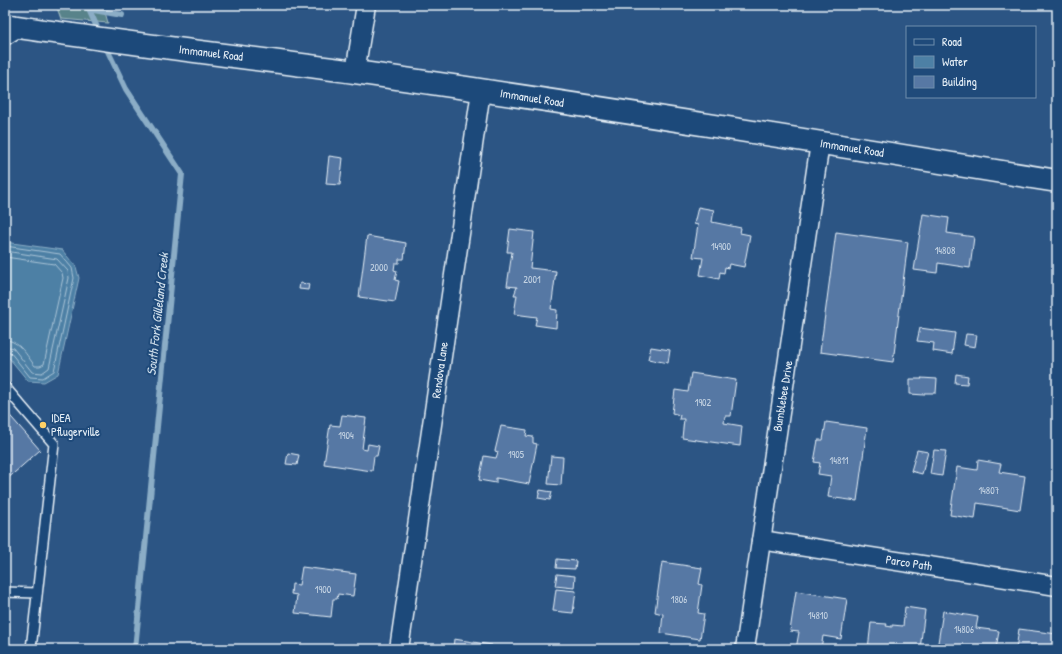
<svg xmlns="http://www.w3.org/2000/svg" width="1062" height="654" viewBox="0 0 1062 654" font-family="'Patrick Hand',sans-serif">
<rect width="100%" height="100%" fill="#2c5584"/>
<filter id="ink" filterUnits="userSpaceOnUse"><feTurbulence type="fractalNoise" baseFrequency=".025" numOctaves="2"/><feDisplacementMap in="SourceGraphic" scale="8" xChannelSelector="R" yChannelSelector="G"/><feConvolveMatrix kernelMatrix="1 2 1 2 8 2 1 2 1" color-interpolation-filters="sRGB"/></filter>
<g filter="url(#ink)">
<polygon fill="#58838a" stroke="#a0bac1" points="56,5 103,5 108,23 61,19"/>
<polygon fill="#4d80a5" stroke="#8badc6" points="5,242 62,250 76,267 79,278 58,374 44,382 28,381 5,353"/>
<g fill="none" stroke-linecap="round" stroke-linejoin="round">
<g stroke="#aac4d7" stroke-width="1">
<polyline points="5,246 60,254 72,268 74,278 54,371 43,378 30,377 10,352 5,351"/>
<polyline points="5,251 57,259 68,271 69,278 49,368 42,373 32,372 13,348 5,346"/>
<path d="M 5,257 L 54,264 L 62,273 L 63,278 L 44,364 L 40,366 L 35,366 C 27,356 19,340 5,340"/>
</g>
<g stroke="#8badc6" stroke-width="6">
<polyline points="87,5 100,34"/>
<polyline points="88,9 122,15"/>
<polyline points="105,45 126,89 182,174 135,649"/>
</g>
</g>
<g fill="#5778a4" stroke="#e8f1f8">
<polygon points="329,156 343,158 340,185 326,184"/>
<polygon points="698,207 714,210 712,222 741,228 740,233 750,235 744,267 729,264 728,268 725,267 724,273 720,272 719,279 700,275 703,258 693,257 698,225 694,224"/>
<polygon points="923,214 949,218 947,233 974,237 970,268 938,263 937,273 914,270"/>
<polygon points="510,229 534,232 530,268 556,271 551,309 557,310 556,328 535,325 537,317 514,314 517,295 514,295 517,287 507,286 512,252 507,252"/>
<polygon points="836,232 908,242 893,362 820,352"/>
<polygon points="367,236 406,243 404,259 399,259 399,263 395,263 394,270 397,271 395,280 399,281 395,302 359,297"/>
<polygon points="300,283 309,284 308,290 299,289"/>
<polygon points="920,328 955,333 952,354 933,351 934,343 917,341"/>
<polygon points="966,334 977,335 975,347 964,345"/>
<polygon points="651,347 670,350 668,363 648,359"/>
<polygon points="691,373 736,380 731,416 725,416 724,423 742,426 740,446 682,438 684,419 679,419 680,415 672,413 675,390 688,392"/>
<polygon points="956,374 968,376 967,384 955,383"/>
<polygon points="921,378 937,379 936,393 924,393 924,395 910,394 910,379 922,379"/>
<polygon points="5,410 40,450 5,481"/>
<polygon points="342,415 366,418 362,449 367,450 368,444 379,446 377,456 374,456 372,471 324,464 330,425 340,426"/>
<polygon points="826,422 867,428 857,501 828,497 831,476 818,474 820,463 814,462 818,440 823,440"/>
<polygon points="501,426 527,430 526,436 533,437 533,443 537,444 529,484 496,478 496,483 479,480 484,456 496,458 498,452 495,451"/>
<polygon points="917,450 928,452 922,474 911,471"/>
<polygon points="934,450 946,451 942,476 930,474"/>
<polygon points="288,453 299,455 297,465 286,464"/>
<polygon points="551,456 563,457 561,485 548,484"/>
<polygon points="978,460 1001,464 999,472 1025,476 1020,510 977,503 975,519 950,515 957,467 977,470"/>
<polygon points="540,490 552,492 550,500 538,498"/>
<polygon points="557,559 576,561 575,569 556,568"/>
<polygon points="662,562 702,568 699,584 702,585 698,613 704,614 700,639 661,633 663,614 655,612"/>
<polygon points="302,567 356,574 353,596 338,594 337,599 333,599 331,617 295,613 297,595 291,594 292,584 299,585"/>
<polygon points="557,574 575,576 574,588 555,586"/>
<polygon points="556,589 576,591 573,613 553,611"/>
<polygon points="796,591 847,599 841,639 823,636 821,649 796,649 799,632 790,631"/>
<polygon points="905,607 925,610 920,649 868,649 871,623 887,624 886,626 892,627 892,625 903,626"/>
<polygon points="943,611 978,617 976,628 999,631 996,649 937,649"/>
<polygon points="1019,629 1057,634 1057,649 1016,649"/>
<polygon points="454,639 492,645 491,649 453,649"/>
</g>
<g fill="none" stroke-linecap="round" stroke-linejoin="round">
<defs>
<g id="lane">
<polyline points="5,41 21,31"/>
<polyline points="5,387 54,444 31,649"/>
<polyline points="5,592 37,593"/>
</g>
<g id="street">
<polyline points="355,72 366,5"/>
<polyline points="761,540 1057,586"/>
<polyline points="399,649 481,91"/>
<polyline points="745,649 820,143"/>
</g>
<path id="secondary" d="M 5,25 C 121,43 238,56 355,72 C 589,105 823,143 1057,181"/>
</defs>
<use href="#lane" stroke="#e8f1f8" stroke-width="12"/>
<use href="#street" stroke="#e8f1f8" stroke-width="21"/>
<use href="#secondary" stroke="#e8f1f8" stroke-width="25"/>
<use href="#lane" stroke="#1f4a7a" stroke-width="9"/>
<use href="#street" stroke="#1f4a7a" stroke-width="18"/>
<use href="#secondary" stroke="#1f4a7a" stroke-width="22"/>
</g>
</g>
<circle fill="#ffd166" stroke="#1f4a7a" stroke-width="1.5" cx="43" cy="425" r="4"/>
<g text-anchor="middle" stroke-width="4" stroke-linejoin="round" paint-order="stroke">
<g font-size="10" fill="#c4d3e3">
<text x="721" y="250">14900</text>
<text x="945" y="254">14808</text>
<text x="379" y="271">2000</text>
<text x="532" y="283">2001</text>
<text x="703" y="406">1902</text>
<text x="346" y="439">1904</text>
<text x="516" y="458">1905</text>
<text x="839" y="464">14811</text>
<text x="989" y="494">14807</text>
<text x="323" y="593">1900</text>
<text x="679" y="603">1806</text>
<text x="818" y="619">14810</text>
<text x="964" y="633">14806</text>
</g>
<g font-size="12" fill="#e8f1f8" stroke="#1f4a7a">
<text transform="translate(211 53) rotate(7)" y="4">Immanuel Road</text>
<text transform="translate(532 98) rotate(9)" y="4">Immanuel Road</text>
<text transform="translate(852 148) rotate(9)" y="4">Immanuel Road</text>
<text transform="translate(440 370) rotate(-82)" y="4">Rendova Lane</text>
<text transform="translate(783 396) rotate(-81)" y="4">Bumblebee Drive</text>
<text transform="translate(909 563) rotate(9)" y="4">Parco Path</text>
</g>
<g font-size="12" fill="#e8f1f8" stroke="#1f4a7a" text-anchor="start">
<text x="51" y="422">IDEA<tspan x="51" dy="14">Pflugerville</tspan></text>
</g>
<g font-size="13" font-style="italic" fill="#d1e0ec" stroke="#1f4a7a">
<text transform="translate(157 314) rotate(-84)" y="5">South Fork Gilleland Creek</text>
</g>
</g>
<rect width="1062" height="654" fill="none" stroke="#1f4a7a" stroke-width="20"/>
<rect x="10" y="10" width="1042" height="634" fill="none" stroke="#e8f1f8" stroke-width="1.5" filter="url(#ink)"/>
<rect x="906" y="26" width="130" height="72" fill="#1f4a7a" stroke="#6f8dac"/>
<rect x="914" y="39" width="20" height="6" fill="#1f4a7a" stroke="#6f8dac"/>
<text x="942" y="46" font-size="12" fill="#e8f1f8">Road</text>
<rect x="914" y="56" width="20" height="12" fill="#4d80a5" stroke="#6f8dac"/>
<text x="942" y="66" font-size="12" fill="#e8f1f8">Water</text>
<rect x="914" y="76" width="20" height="12" fill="#5778a4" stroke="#6f8dac"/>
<text x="942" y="86" font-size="12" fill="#e8f1f8">Building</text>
</svg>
